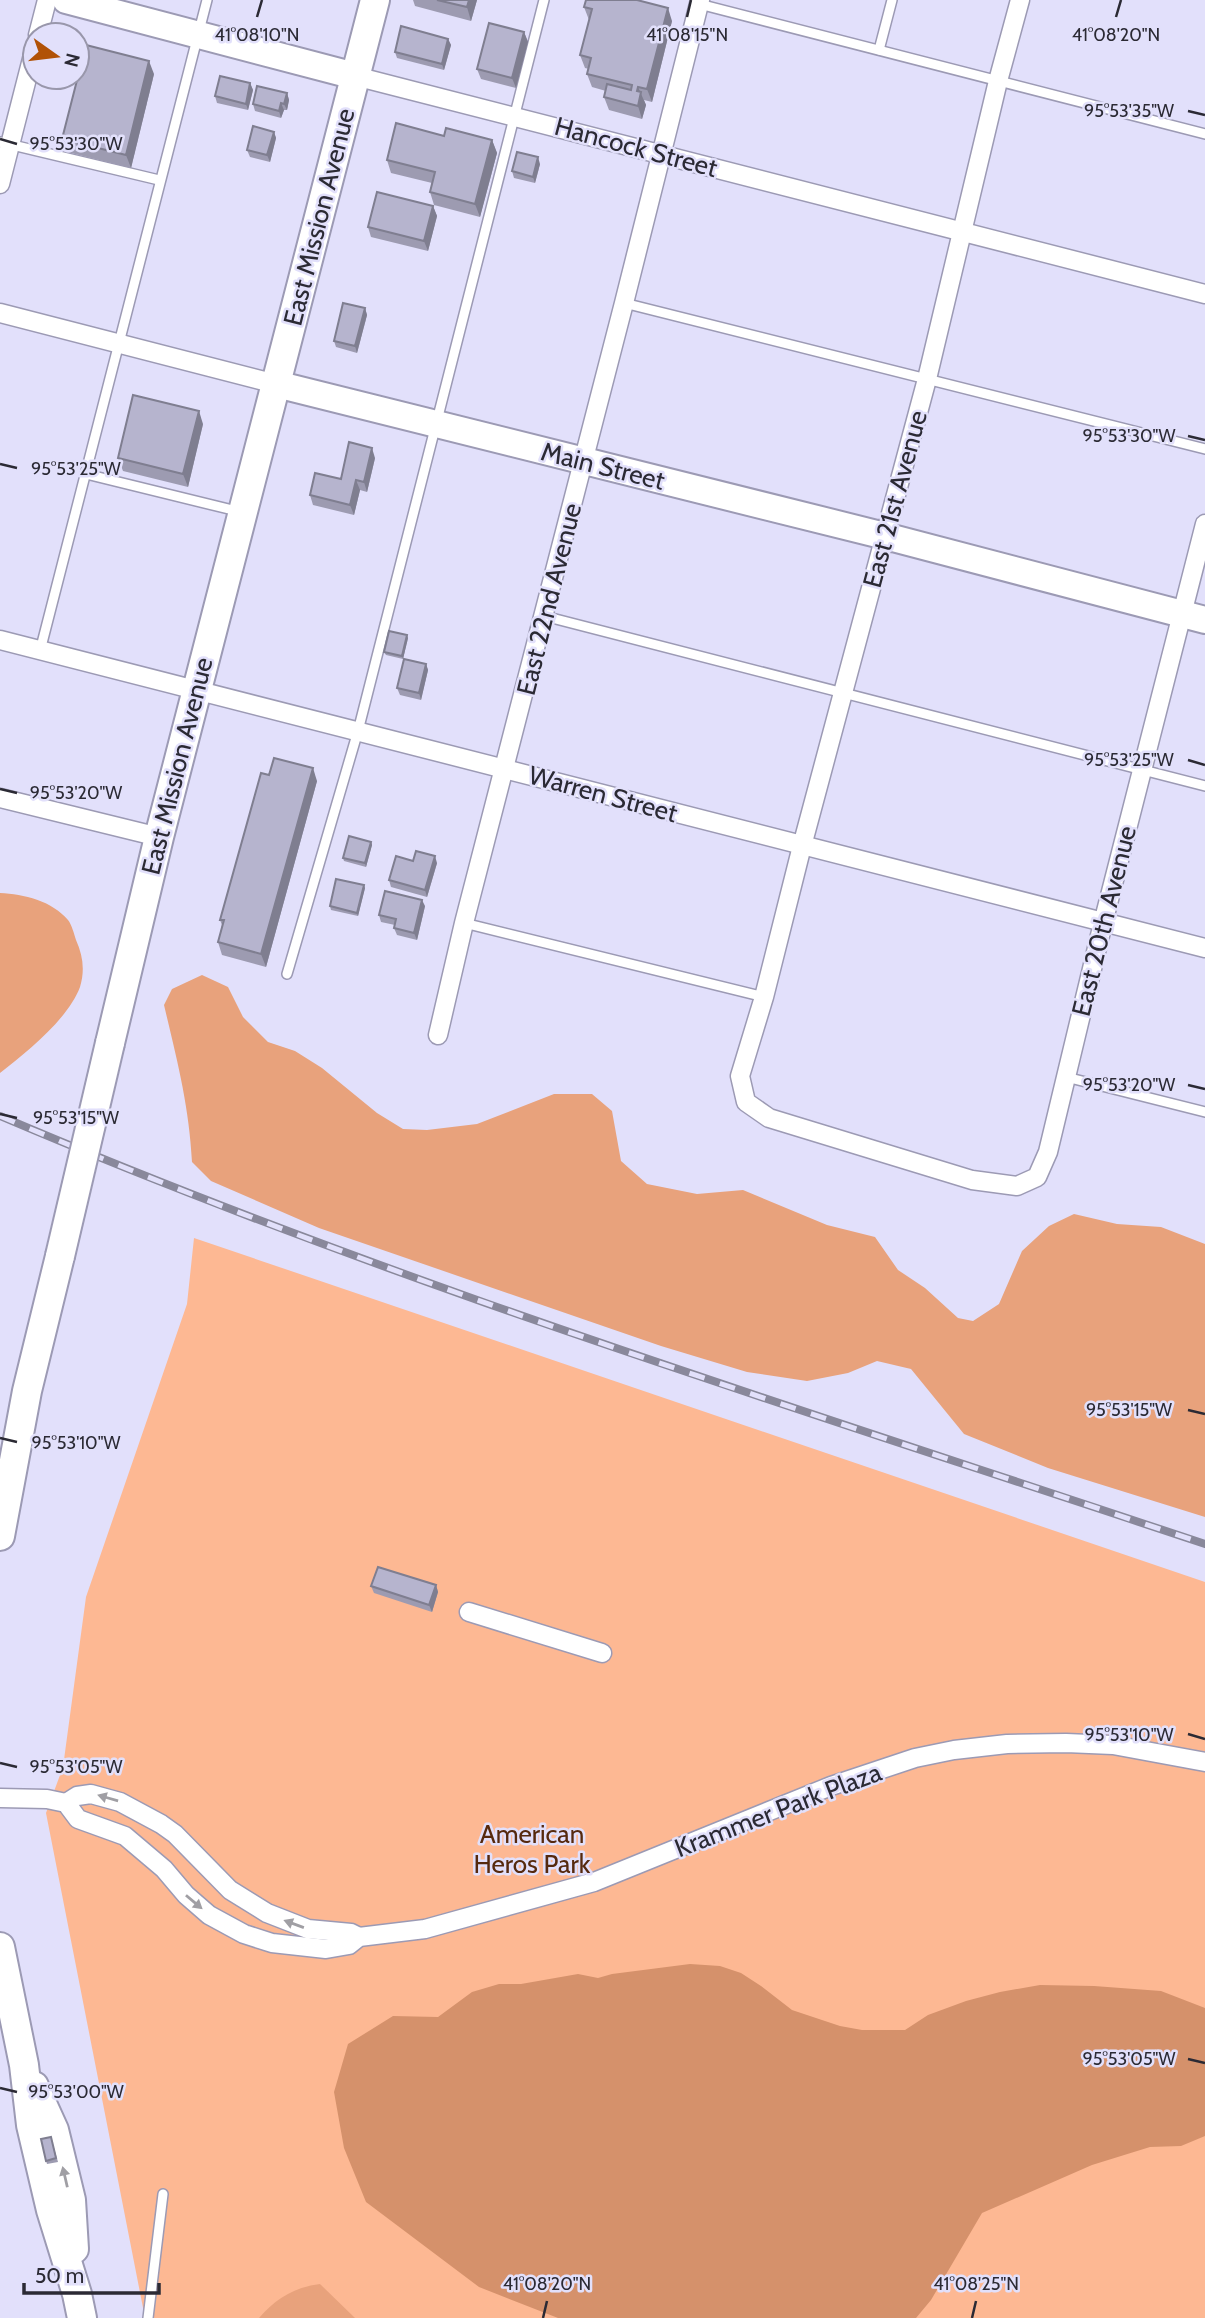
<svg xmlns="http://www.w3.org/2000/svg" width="1205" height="2318" viewBox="0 0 1205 2318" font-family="Cabin,sans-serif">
<rect width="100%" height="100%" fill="#e2e0fb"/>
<polygon fill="#fdb893" points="194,1238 1205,1582 1205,2318 145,2318 46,1813 63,1767 86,1597 187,1304"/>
<g fill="#e8a27c">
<path d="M 0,893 C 24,894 52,901 68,920 C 72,925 74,934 76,940 C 83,956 85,970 80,987 C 68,1019 27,1052 0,1073 Z"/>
<path d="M 202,975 L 228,987 L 243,1017 L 268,1042 L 295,1051 L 322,1068 L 377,1113 L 403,1129 L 427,1130 L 477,1124 L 554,1094 L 592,1094 L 612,1111 L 621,1161 L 647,1184 L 697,1194 L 743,1190 L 827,1225 L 875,1237 L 898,1270 L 925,1288 L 958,1318 L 973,1321 L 999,1304 L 1022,1251 L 1049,1226 L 1074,1214 L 1117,1224 L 1161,1227 L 1205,1244 L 1205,1517 L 1048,1468 L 964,1434 L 911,1369 L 877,1361 L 848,1373 L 807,1381 L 747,1372 L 661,1346 L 319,1228 L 211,1181 L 192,1162 C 189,1105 177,1060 164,1005 L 172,989 Z"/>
<path d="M 320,2284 L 355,2318 L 259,2318 C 275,2299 295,2287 320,2284 Z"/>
</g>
<polygon fill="#d5916b" points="690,1964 720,1966 741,1973 761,1986 792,2010 840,2026 862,2030 905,2030 928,2015 966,2001 1000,1992 1040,1985 1094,1986 1161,1991 1205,2008 1205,2136 1181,2146 1150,2147 1092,2165 982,2213 931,2300 916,2318 558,2318 479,2287 366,2202 344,2148 334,2092 348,2044 393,2016 438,2017 472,1992 499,1984 521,1984 578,1974 598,1978 612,1974"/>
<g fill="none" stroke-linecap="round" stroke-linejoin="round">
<defs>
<g id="lane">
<polyline points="699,4 1205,134"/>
<polyline points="879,50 892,0"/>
<polyline points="0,142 159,180"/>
<polyline points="624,303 1205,449"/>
<polyline points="86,474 241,512"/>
<polyline points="544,616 1205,786"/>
<polyline points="40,651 207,0"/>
<polyline points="464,923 764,997"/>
<polyline points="287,974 358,731 544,0"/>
<polyline points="1066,1077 1205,1112"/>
<polyline points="148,2318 163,2194"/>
</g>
<g id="street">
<polyline points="1020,0 998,81 927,379 802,846 764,997 740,1076 746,1102 769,1118 972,1180 1017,1186 1037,1177 1048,1152 1103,923 1205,524"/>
<polyline points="38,35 47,0"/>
<polyline points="355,76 1205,294"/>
<polyline points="0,184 35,47"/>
<polyline points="0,313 276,384"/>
<polyline points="0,640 1205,948"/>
<polyline points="0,798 159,837"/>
<polyline points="438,1035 464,923 624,303 700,0"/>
<polyline points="469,1612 602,1653"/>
<polyline points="0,1798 47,1799 66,1803 78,1819 125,1836 164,1869 186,1895 209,1915 244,1934 272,1943 326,1949 349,1945 359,1937 425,1929 594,1882 831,1786 915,1758 954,1750 1007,1744 1066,1743 1113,1745 1205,1762"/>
<polyline points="66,1803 77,1796 91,1794 120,1802 161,1824 175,1834 230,1890 267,1913 308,1929 351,1933 359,1937"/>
</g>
<g id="secondary">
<polyline points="66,0 355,76"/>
<polyline points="276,384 885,536 1205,620"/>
</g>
<g id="primary">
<polyline points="110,1043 159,837 375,0"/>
<polyline points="0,1536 27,1391 60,1256"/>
<polyline points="0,1947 24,2065 31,2125 51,2210 77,2294 82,2318"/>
<polyline points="34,2086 54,2130 71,2200 74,2249"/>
</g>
</defs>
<use href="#lane" stroke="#9c9ab4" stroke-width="12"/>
<use href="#street" stroke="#9c9ab4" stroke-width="21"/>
<use href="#secondary" stroke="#9c9ab4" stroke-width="30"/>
<use href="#primary" stroke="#9c9ab4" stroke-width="32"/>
<use href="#lane" stroke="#fff" stroke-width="9"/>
<use href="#street" stroke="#fff" stroke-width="18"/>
<use href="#secondary" stroke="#fff" stroke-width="26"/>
<use href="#primary" stroke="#fff" stroke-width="28"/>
<defs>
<path id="rail" d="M 0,1116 C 392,1283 801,1409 1205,1544"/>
</defs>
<use href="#rail" stroke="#89889b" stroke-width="8"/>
<use href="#rail" stroke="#e2e0fb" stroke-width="5" stroke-dasharray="16" stroke-linecap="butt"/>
<defs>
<polyline id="primary-bridge" points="60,1256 110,1043"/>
</defs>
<use href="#primary-bridge" stroke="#9c9ab4" stroke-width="32" stroke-linecap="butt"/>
<use href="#primary-bridge" stroke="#fff" stroke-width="28"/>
</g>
<g fill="#9d9bb1">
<polygon points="413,0 477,0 471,21 415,6"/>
<polygon points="584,7 672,21 652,102 644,100 646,105 642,119 609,110 604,97 606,91 592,87 587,74 589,69 585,68 580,55 589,20"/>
<polygon points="524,32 528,42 516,88 481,79 477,69"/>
<polygon points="448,39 451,45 444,70 397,58 395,52"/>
<polygon points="154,74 131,168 67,152 62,139"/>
<polygon points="250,83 253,90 248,110 217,103 215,96"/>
<polygon points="287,93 289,100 287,110 284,110 281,118 255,111 253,104"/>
<polygon points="274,132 276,138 270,162 250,157 247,150"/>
<polygon points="444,136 492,140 497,153 480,217 434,205 430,192 432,183 391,173 387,160"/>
<polygon points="540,164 535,183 514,178 512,171"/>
<polygon points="433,206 437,216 428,251 371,237 368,227"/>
<polygon points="365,308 367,315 357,353 336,347 334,341"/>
<polygon points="203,424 188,487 123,471 118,458"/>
<polygon points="375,458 367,492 360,490 354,515 313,505 310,495 341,479"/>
<polygon points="408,638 403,659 386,655 384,652"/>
<polygon points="426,664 428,670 421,700 400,695 397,688"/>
<polygon points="269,775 317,781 266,967 222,955 218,942 222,925 220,920"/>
<polygon points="371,842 372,845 366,867 344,861 343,858"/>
<polygon points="413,861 437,863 427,897 391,887 389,880"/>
<polygon points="365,888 358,916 331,910 330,906"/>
<polygon points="425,906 417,940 397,935 394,928 395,925 381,922 379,915"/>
<polygon points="436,1585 438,1592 432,1612 374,1593 371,1586"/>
<polygon points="51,2137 58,2162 47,2164 46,2161"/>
</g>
<g fill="#7f7e90">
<polygon points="469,0 477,0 471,21 467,7"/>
<polygon points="668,8 672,21 652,102 647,89"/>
<polygon points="524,32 528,42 516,88 512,78"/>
<polygon points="448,39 451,45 444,70 442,64"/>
<polygon points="149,61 154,74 131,168 126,155"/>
<polygon points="250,83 253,90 248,110 246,104"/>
<polygon points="638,87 646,105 642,119 638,106"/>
<polygon points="287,93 289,100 287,110 284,104"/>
<polygon points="281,103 284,110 281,118 279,111"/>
<polygon points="274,132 276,138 270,162 267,155"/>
<polygon points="492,140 497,153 480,217 475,204"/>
<polygon points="538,157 540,164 535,183 533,177"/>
<polygon points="433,206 437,216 428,251 424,241"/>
<polygon points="365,308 367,315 357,353 355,346"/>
<polygon points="199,411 203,424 188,487 183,474"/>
<polygon points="372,448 375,458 367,492 364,482"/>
<polygon points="356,480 360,490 354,515 350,505"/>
<polygon points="407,635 408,638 403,659 402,656"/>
<polygon points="426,664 428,670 421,700 419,693"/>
<polygon points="313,768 317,781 266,967 261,954"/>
<polygon points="371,842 372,845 366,867 365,863"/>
<polygon points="435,856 437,863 427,897 425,890"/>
<polygon points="364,885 365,888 358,916 357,913"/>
<polygon points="422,900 425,906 417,940 414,933"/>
<polygon points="436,1585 438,1592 432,1612 429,1605"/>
</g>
<g fill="#b6b4ce" stroke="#7f7e90" stroke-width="2">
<polygon points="437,0 469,0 467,7"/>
<polygon points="586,0 637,0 668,8 647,89 638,87 637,91 641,92 638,106 604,97 607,84 631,90 632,85 587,74 591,58 580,55 592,9 584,7"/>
<polygon points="489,23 524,32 512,78 477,69"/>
<polygon points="401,26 448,39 442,64 395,52"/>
<polygon points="86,45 149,61 126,155 62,139"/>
<polygon points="220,76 250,83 246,104 215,96"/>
<polygon points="257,86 287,93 284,104 281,103 279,111 253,104"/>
<polygon points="396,123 444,136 446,128 492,140 475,204 430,192 435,172 387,160"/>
<polygon points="253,126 274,132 267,155 247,150"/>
<polygon points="517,152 538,157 533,177 512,171"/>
<polygon points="377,192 433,206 424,241 368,227"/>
<polygon points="343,303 365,308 355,346 334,341"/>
<polygon points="133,395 199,411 183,474 118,458"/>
<polygon points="349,442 372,448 364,482 356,480 350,505 310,495 315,473 341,479"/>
<polygon points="389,631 407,635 402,656 384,652"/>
<polygon points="404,659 426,664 419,693 397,688"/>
<polygon points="274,758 313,768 261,954 218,942 224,920 220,920 261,773 269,775"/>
<polygon points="349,836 371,842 365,863 343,858"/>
<polygon points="416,851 435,856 425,890 389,880 396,856 413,861"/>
<polygon points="336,879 364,885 357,913 330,906"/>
<polygon points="385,891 422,900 414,933 394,928 396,919 379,915"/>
<polygon points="378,1567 436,1585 429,1605 371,1586"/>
<polygon points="51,2137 56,2158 46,2161 41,2139"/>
</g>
<defs><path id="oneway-solid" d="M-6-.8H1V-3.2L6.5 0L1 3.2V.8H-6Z" transform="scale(1.75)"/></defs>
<g fill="#a09fa4">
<use href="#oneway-solid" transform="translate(108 1798) rotate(-164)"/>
<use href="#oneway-solid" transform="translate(194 1902) rotate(40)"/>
<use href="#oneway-solid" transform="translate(294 1924) rotate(-160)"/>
<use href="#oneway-solid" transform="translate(65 2177) rotate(-103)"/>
</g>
<path fill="none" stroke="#2b2a34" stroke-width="2.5" d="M 257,17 L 262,0M 687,17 L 691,0M 1116,17 L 1121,0M 1188,111 L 1205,115M 0,139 L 17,144M 1188,436 L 1205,440M 0,464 L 17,468M 1188,760 L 1205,765M 0,789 L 17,793M 1188,1085 L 1205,1089M 0,1114 L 17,1118M 1188,1410 L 1205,1414M 0,1438 L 17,1442M 1188,1734 L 1205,1739M 0,1763 L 17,1767M 1188,2059 L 1205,2063M 0,2088 L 17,2092M 543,2318 L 547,2301M 972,2318 L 976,2301"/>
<g text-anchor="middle" stroke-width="5" stroke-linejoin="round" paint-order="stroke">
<g font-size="26" fill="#2b2a34" stroke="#e2e0fb">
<text transform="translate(636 147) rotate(15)" y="9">Hancock Street</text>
<text transform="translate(319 217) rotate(-76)" y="9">East Mission Avenue</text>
<text transform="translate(603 466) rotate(14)" y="9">Main Street</text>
<text transform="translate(895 499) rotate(-75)" y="9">East 21st Avenue</text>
<text transform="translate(549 599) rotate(-76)" y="9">East 22nd Avenue</text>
<text transform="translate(177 766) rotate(-76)" y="9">East Mission Avenue</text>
<text transform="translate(603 794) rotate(15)" y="9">Warren Street</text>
<text transform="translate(1104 921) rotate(-76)" y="9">East 20th Avenue</text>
<text transform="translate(778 1810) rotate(-21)" y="9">Krammer Park Plaza</text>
</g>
<g font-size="26" fill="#56290e" stroke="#e2e0fb">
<text x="532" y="1843">American<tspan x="532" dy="30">Heros Park</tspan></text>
</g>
</g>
<g font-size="18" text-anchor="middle" fill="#2b2a34" stroke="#e2e0fb" stroke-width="5" stroke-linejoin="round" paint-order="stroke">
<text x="257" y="41">41°08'10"N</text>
<text x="687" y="41">41°08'15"N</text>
<text x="1116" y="41">41°08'20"N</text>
<text x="1129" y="117">95°53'35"W</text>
<text x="76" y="150">95°53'30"W</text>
<text x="1129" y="442">95°53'30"W</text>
<text x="76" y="475">95°53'25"W</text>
<text x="1129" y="766">95°53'25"W</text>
<text x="76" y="799">95°53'20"W</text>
<text x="1129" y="1091">95°53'20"W</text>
<text x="76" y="1124">95°53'15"W</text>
<text x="1129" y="1416">95°53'15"W</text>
<text x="76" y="1449">95°53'10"W</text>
<text x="1129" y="1741">95°53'10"W</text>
<text x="76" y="1773">95°53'05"W</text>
<text x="1129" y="2065">95°53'05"W</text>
<text x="76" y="2098">95°53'00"W</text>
<text x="547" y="2290">41°08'20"N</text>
<text x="976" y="2290">41°08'25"N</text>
</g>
<g transform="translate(56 56) rotate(104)"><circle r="33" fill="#e2e0fb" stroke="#9997ab" stroke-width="2"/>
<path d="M0-5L12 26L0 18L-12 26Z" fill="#b15207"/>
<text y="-10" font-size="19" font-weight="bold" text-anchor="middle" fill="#2b2a34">N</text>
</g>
<path d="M24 2283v10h135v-10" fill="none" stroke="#2b2a34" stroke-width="3.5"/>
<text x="35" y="2283" font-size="21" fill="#2b2a34" stroke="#e2e0fb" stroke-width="5" paint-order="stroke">50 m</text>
</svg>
